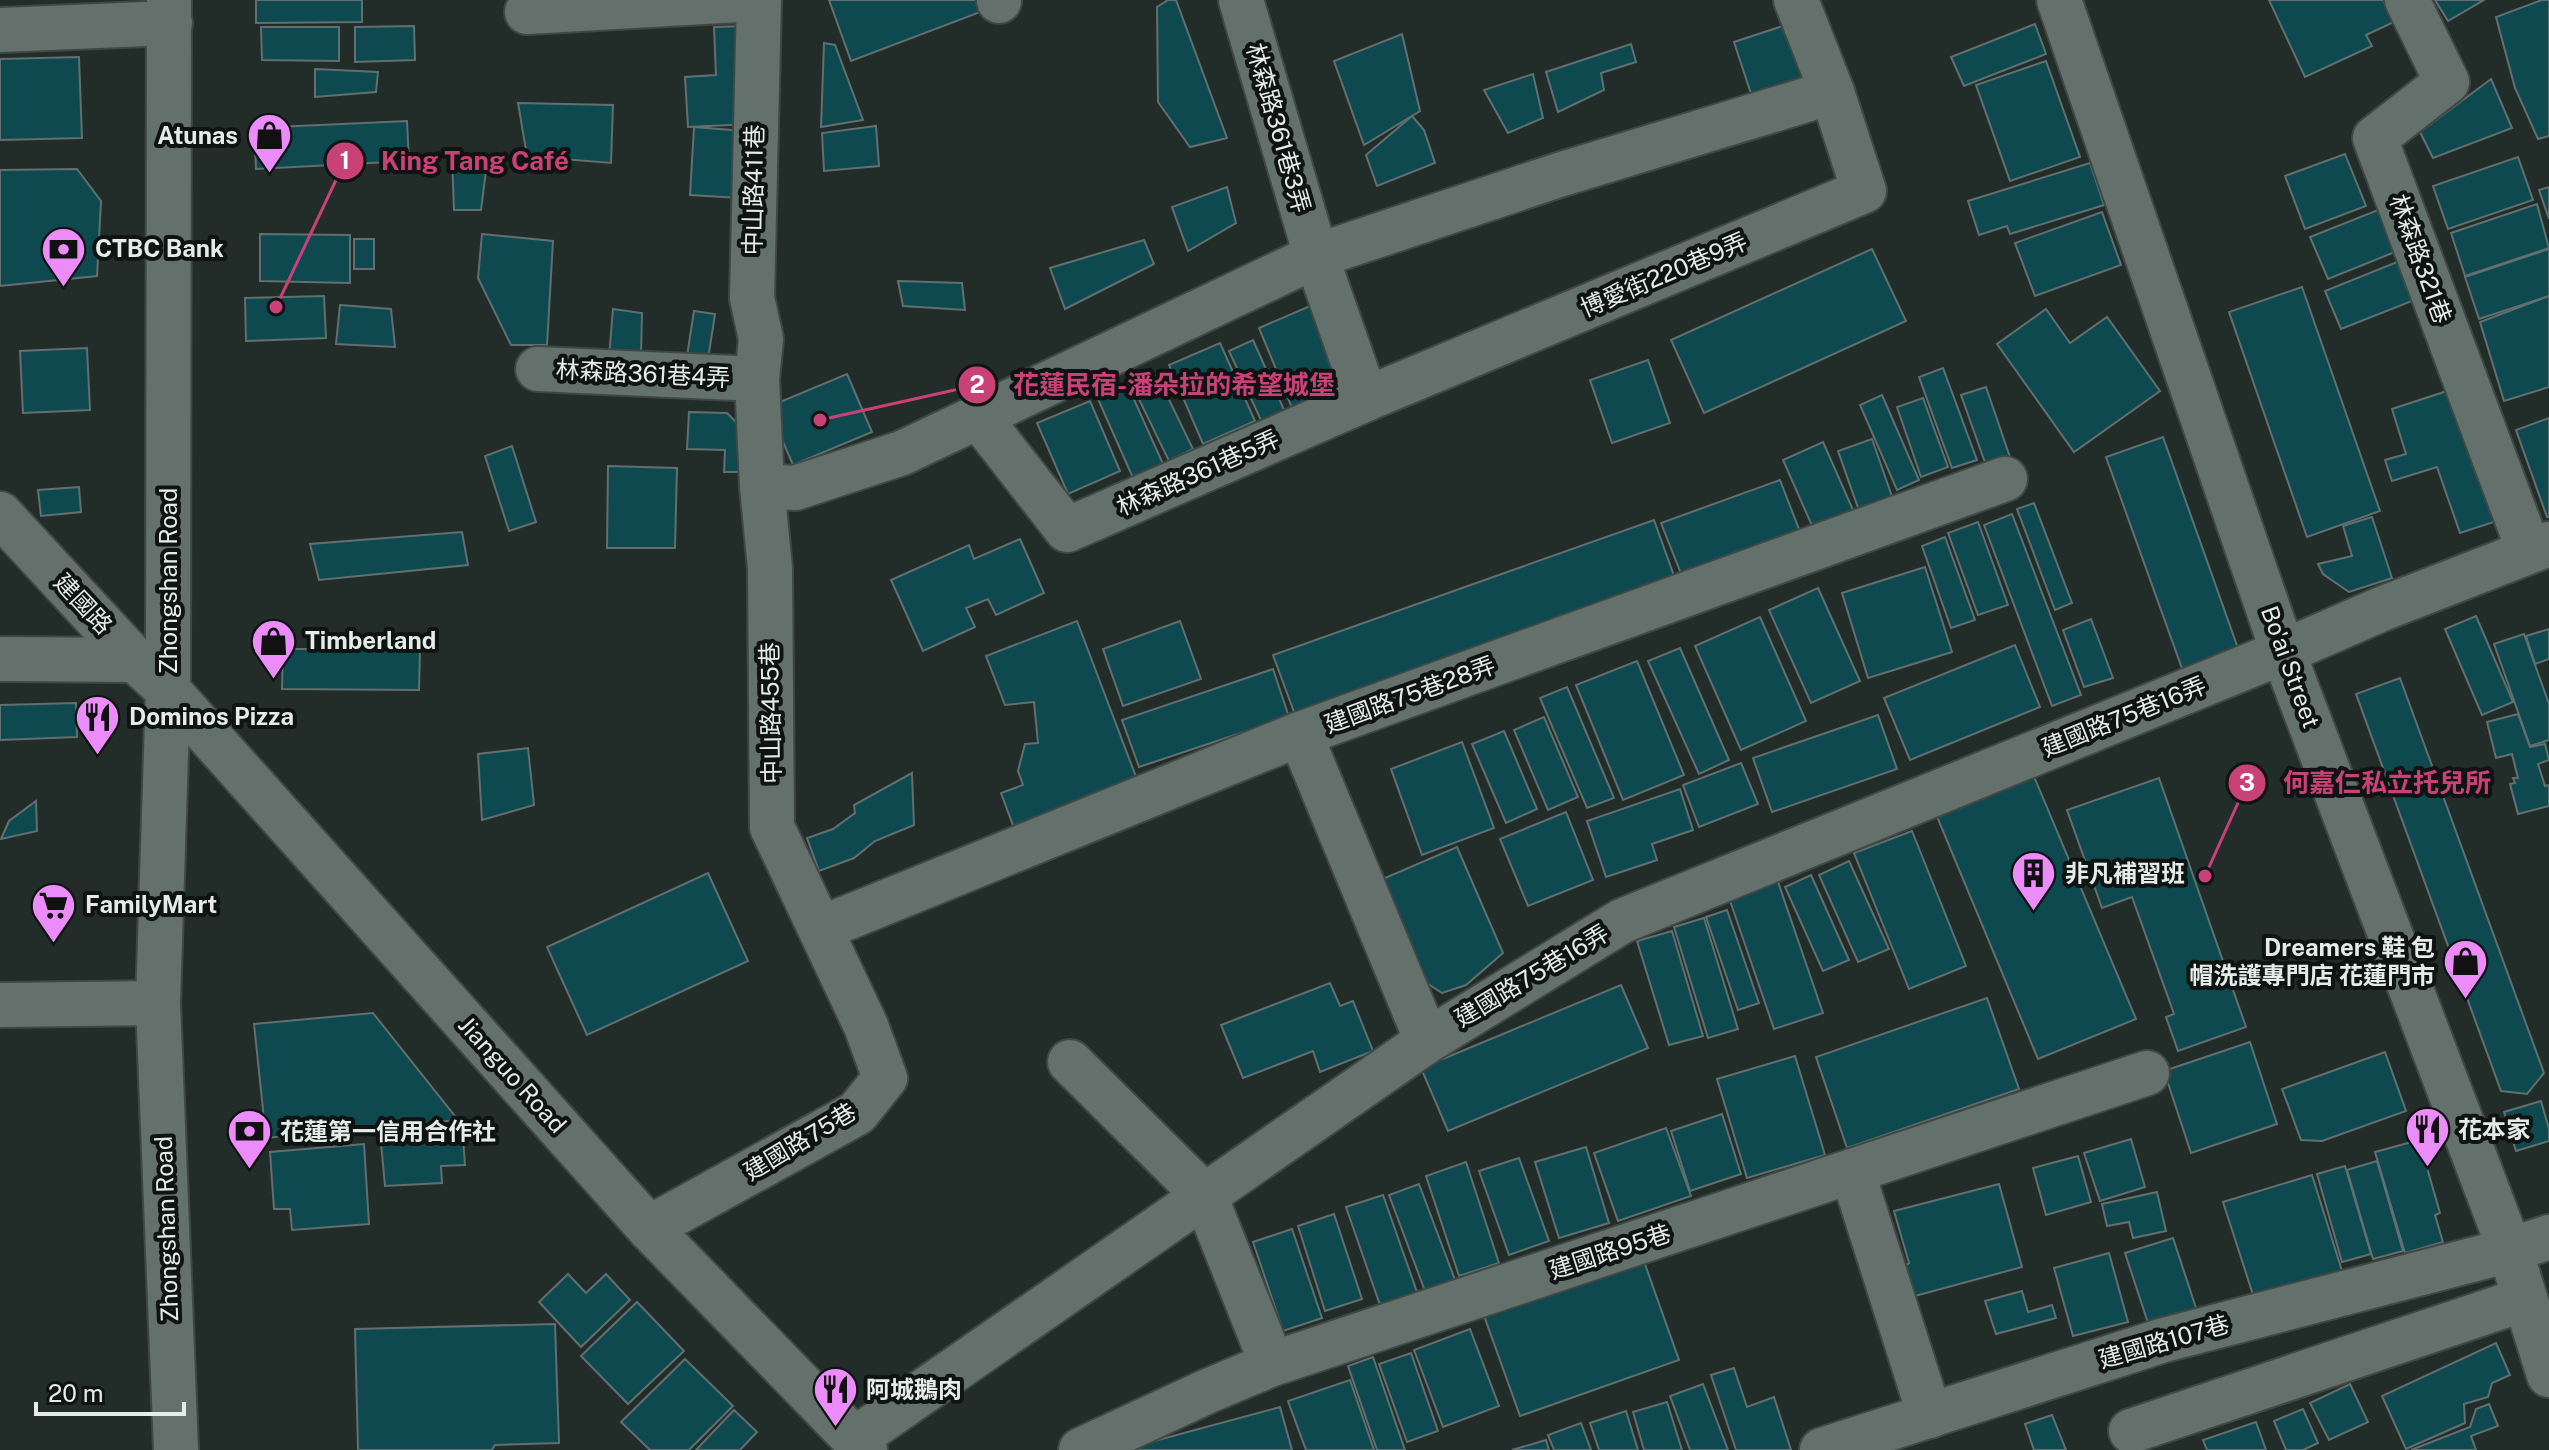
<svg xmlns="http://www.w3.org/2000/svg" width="2549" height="1450" viewBox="0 0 2549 1450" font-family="'Public Sans','Noto Sans TC',sans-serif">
<rect width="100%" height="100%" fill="#222c29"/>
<g fill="#0d494e" stroke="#626f70" stroke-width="2">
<polygon points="256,0 362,0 362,22 256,23"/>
<polygon points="829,0 980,0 983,11 851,61"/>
<polygon points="1168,0 1176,0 1227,138 1190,147 1158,102 1157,7"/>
<polygon points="2269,0 2383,0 2394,22 2366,35 2372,46 2305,77"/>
<polygon points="2435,0 2484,0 2448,21"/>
<polygon points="2542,0 2549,0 2549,136 2538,139 2515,88 2496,17"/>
<polygon points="1807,18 1829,85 1756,109 1734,42"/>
<polygon points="2035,24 2046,54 1964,86 1951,57"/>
<polygon points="414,26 415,60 355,62 355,27"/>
<polygon points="745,26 751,124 688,127 685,77 716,75 714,27"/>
<polygon points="261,27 339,27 339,61 262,60"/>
<polygon points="1402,34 1420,111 1364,145 1334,61"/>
<polygon points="824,43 835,45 863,120 821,127"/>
<polygon points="1631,44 1636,62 1601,73 1604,90 1558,112 1546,72"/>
<polygon points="79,57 82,138 0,140 0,59"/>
<polygon points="2046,61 2080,157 2010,181 1976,85"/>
<polygon points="315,69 378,72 376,92 315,97"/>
<polygon points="1533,74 1543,118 1508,133 1484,90"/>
<polygon points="2491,79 2512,128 2433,158 2420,132"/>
<polygon points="518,103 613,105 611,163 527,156"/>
<polygon points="1412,116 1424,130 1435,163 1377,186 1366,155"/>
<polygon points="407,121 409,161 256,169 254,128"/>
<polygon points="876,126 879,166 824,171 822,133"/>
<polygon points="694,127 744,131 740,198 690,195"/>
<polygon points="2345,154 2366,206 2305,229 2285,176"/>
<polygon points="488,155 481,210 454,210 452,157"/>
<polygon points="2518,157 2533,200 2448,229 2433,186"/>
<polygon points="2090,163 2104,205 2010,234 2007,226 1979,235 1968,201"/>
<polygon points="77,169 101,201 97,276 0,286 0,170"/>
<polygon points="1227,187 1236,223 1188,251 1172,207"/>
<polygon points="2549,187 2549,219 2539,190"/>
<polygon points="2537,204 2549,248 2465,276 2451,233"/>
<polygon points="2378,210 2395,252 2328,279 2310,237"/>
<polygon points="2102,212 2121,265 2035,296 2015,243"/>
<polygon points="260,234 350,235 350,283 260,281"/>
<polygon points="482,234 553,241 547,345 511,345 478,278"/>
<rect x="354" y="239" width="20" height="30"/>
<polygon points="1144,240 1154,264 1065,309 1050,268"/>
<polygon points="1872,249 1906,321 1704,413 1671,340"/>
<polygon points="2549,249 2549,296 2479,319 2465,277"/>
<polygon points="2397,262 2412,301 2341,329 2325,291"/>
<polygon points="898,281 962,283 965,310 903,306"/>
<polygon points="2302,287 2380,511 2307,537 2229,312"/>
<polygon points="324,296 326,338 246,341 245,298"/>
<polygon points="2549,296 2549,387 2504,401 2480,322"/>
<polygon points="1317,303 1357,396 1297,420 1259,328"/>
<polygon points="340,305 391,309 395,347 336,344"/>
<polygon points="613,309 642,313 641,357 609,357"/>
<polygon points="2046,309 2070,343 2107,317 2160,391 2074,452 1997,344"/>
<polygon points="694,311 715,314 708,359 687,356"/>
<polygon points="1253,340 1289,421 1266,431 1229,351"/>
<polygon points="1220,343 1255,421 1203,444 1169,365"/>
<polygon points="87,348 90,410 23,413 20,351"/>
<polygon points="1648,360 1670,423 1612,443 1590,380"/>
<polygon points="1943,368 1977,460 1952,468 1919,377"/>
<polygon points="847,374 872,432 793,465 768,407"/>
<polygon points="1157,375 1193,449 1169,461 1133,387"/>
<polygon points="1128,386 1163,464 1133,478 1098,399"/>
<polygon points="1986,387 2012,463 1988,471 1961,395"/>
<polygon points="2450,390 2503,519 2460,533 2437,467 2392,481 2385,460 2406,454 2392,409"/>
<polygon points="1882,395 1919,480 1897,490 1860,405"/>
<polygon points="1923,398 1948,467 1921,477 1897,407"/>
<polygon points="1090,401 1120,471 1068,494 1037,423"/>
<polygon points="689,412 727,413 749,435 748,472 724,472 725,450 687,449"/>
<polygon points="2549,418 2549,517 2547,517 2516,430"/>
<polygon points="2163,437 2240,654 2184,674 2106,457"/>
<polygon points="1872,439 1896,508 1862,519 1838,451"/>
<polygon points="1823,442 1857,519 1817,537 1783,460"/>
<polygon points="512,446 536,522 509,531 485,456"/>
<polygon points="608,466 677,468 675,548 607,548"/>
<polygon points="1780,480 1802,537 1684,581 1661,523"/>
<polygon points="79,487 81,512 41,516 38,490"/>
<polygon points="2034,503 2072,603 2055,610 2017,509"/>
<polygon points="2012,514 2081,695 2052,706 1984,525"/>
<polygon points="2372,517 2392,578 2349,592 2323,574 2318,564 2352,556 2343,526"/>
<polygon points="1654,520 1678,587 1297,720 1273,655"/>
<polygon points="1978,522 2008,605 1978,615 1948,533"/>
<polygon points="462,532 468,565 319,580 310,544"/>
<polygon points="1945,537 1975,620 1951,628 1922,546"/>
<polygon points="1020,539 1044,593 996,615 988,599 966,608 975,627 923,651 891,580 969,545 974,559"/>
<polygon points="1925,567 1952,652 1868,678 1842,593"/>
<polygon points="1818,588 1860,681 1811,703 1769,610"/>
<polygon points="2476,616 2513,702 2482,715 2445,629"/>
<polygon points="1760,617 1806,721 1741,750 1695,646"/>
<polygon points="2091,619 2113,678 2084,687 2063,630"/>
<polygon points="1077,621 1141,790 1017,836 1001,793 1023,785 1018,771 1025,744 1038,743 1034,702 1005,705 986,656"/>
<polygon points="1180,621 1201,679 1123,706 1103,649"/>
<polygon points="2549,629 2549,659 2535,664 2526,636"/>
<polygon points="2524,634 2549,704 2549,740 2530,746 2494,644"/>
<polygon points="2015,645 2040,707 1910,760 1884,698"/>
<polygon points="1680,648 1729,760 1699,774 1648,661"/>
<polygon points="283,649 420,649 419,690 282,689"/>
<polygon points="1637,661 1684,775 1623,800 1576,685"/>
<polygon points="1273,669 1289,717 1139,767 1122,720"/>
<polygon points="2400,678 2544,1073 2527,1094 2501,1091 2356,694"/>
<polygon points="1567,687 1614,798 1587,808 1540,698"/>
<polygon points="76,703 77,737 0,740 0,705"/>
<polygon points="2518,714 2530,747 2545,744 2549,760 2538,764 2545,786 2549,785 2549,806 2518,814 2510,784 2515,783 2513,778 2518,778 2512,754 2496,758 2487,722"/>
<polygon points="1878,715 1897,769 1772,812 1753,758"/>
<polygon points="1544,717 1578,797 1548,810 1514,730"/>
<polygon points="1504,731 1537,809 1506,823 1472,744"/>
<polygon points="1462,742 1494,828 1422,855 1391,769"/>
<polygon points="528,748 534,805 482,820 478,754"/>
<polygon points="1741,763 1758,804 1699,827 1683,785"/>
<polygon points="2030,767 2136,1019 2038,1059 1933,807"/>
<polygon points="912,773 914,825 875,841 854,858 819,871 807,838 833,829 855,813 854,805"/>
<polygon points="2159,778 2246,1027 2178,1051 2166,1017 2174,1014 2132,897 2102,908 2067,810"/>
<polygon points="1680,789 1693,830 1652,844 1657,860 1606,877 1587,821"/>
<polygon points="36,801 37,831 1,839 9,821"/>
<polygon points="1566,812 1593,880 1528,906 1500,839"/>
<polygon points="1912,831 1966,966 1909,989 1854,853"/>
<polygon points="1457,847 1503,953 1466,985 1442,993 1419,978 1378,881"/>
<polygon points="1849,861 1889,949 1858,962 1819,875"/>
<polygon points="708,873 748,961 587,1035 547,947"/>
<polygon points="1811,875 1849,960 1823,971 1785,887"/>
<polygon points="1776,876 1823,1013 1774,1029 1727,892"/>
<polygon points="1727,910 1759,1003 1738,1010 1706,917"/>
<polygon points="1704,918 1738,1029 1708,1038 1674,927"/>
<polygon points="1672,931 1703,1036 1669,1045 1637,941"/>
<polygon points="1330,983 1340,1006 1353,1001 1373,1051 1320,1072 1313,1051 1243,1078 1221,1025"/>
<polygon points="1621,985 1648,1048 1448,1131 1421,1068"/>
<polygon points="1987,998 2019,1089 1847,1148 1816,1057"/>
<polygon points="373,1013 458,1120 266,1138 254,1024"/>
<polygon points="2250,1042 2277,1124 2191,1153 2164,1071"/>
<polygon points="2385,1052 2406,1111 2322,1141 2301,1140 2282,1089"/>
<polygon points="1795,1056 1825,1155 1747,1178 1717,1079"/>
<polygon points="2541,1101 2549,1129 2549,1141 2516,1151 2504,1112"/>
<polygon points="1722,1114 1741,1174 1690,1191 1671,1131"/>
<polygon points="1666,1128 1691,1196 1618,1221 1594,1153"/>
<polygon points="463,1137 465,1165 441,1166 442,1183 385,1186 381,1143"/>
<polygon points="2131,1139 2145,1187 2100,1201 2084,1153"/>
<polygon points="2419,1140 2440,1213 2435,1215 2443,1242 2405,1253 2375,1152"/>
<polygon points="364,1144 369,1224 292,1230 290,1209 274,1209 270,1152"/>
<polygon points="1586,1147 1609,1223 1559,1238 1535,1162"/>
<polygon points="2078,1156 2091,1202 2046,1215 2033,1168"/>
<polygon points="1519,1158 1549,1241 1509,1255 1479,1171"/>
<polygon points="2377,1161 2403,1251 2373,1259 2347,1170"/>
<polygon points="1466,1162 1499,1263 1459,1276 1426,1176"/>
<polygon points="2345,1166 2371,1254 2342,1262 2317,1174"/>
<polygon points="2312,1175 2343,1274 2255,1301 2223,1202"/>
<polygon points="1419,1184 1455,1280 1425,1291 1389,1195"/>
<polygon points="1999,1184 2022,1267 1900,1300 1893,1274 1909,1263 1894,1211"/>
<polygon points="2157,1192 2166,1231 2133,1238 2129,1222 2107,1226 2102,1204"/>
<polygon points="1383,1195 1418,1295 1381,1308 1346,1207"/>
<polygon points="1334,1214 1362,1299 1325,1311 1298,1226"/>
<polygon points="1292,1229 1322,1318 1283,1331 1253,1242"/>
<polygon points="2173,1238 2197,1311 2149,1326 2125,1253"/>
<polygon points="1641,1253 1679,1360 1520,1416 1482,1310"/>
<polygon points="2109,1253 2128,1322 2073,1336 2054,1268"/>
<polygon points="568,1274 586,1293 606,1274 630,1300 581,1347 539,1302"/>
<polygon points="2022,1291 2028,1312 2052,1305 2056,1318 1996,1334 1985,1301"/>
<polygon points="637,1302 684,1351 628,1404 581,1356"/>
<polygon points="555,1324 559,1443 495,1445 492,1450 358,1450 355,1329"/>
<polygon points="1470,1329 1499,1406 1443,1427 1414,1350"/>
<polygon points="2496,1343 2510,1375 2492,1383 2488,1397 2464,1404 2465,1423 2406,1449 2382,1396"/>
<polygon points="1411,1353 1438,1431 1407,1442 1379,1364"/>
<polygon points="1373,1357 1405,1450 1377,1450 1348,1366"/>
<polygon points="685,1359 733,1406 689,1450 650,1450 621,1422"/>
<polygon points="1734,1368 1747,1407 1774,1397 1791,1450 1736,1450 1711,1375"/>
<polygon points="1350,1380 1374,1450 1306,1450 1288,1401"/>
<polygon points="1703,1384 1728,1450 1690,1450 1670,1396"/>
<polygon points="2350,1384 2368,1422 2329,1440 2310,1403"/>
<polygon points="1667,1402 1682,1450 1644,1450 1633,1412"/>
<polygon points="2489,1404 2498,1426 2471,1436 2476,1450 2411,1450 2470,1427 2476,1409"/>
<polygon points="1280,1407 1292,1450 1121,1450"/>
<polygon points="2303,1409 2318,1443 2303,1450 2286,1450 2274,1421"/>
<polygon points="734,1410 757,1432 740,1450 696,1450"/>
<polygon points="1626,1411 1638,1450 1599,1450 1590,1423"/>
<polygon points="2052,1415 2066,1450 2034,1450 2025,1424"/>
<polygon points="2256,1422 2266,1450 2207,1450 2203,1440"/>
<polygon points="1581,1423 1591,1450 1554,1450 1548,1435"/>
<polygon points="1546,1440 1549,1450 1512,1450"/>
</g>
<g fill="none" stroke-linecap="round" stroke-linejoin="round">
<defs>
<g id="minor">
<polyline points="169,0 168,690 158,1003 176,1450"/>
<polyline points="999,0 999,1"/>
<polyline points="2059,0 2283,652 2510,1250 2549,1375"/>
<polyline points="2407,0 2447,82 2375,138 2529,551"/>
<polyline points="527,12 739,0"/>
<polyline points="0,30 170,23"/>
<polyline points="538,369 757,379 762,486 795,488 902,453 1316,256 1559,175 1832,92"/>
<polyline points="757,379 761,339 752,298 759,0"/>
<polyline points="1366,399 1864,191 1832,92 1796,0"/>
<polyline points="978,416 1067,530 1366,399 1316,256 1241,0"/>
<polyline points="0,514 135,660 168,690 649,1228 865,1450"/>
<polyline points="0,659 135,660"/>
<polyline points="1300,734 1427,1041"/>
<polyline points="822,928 1300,734 2005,479"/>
<polyline points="0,1005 158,1003"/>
<polyline points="1070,1062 1205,1196 1272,1364"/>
<polyline points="1852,1171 1930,1416"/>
<polyline points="649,1228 857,1113 885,1078 866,1026 772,827 770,568 762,486"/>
<polyline points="2131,1431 2525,1299"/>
<polyline points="855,1439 1427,1041 1622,921 2283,652 2384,608 2549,544"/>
<polyline points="1081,1450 1208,1391 1272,1364 2147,1073"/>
<polyline points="1822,1450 2164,1340 2510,1250 2549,1237"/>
</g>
</defs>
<use href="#minor" stroke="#3f4845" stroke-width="48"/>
<use href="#minor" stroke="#64706c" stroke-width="44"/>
</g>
<defs>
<symbol id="shop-pin" viewBox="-11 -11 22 30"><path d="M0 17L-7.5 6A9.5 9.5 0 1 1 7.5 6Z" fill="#ec8cfa" stroke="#0f1312"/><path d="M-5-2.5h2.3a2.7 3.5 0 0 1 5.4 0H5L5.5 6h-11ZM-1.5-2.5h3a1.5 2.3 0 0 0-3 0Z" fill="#111"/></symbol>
<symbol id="bank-pin" viewBox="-11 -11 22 30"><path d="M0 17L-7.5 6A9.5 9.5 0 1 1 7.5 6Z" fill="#ec8cfa" stroke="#0f1312"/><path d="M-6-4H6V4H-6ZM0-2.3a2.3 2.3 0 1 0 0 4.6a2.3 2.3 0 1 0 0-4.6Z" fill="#111"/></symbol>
<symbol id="restaurant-pin" viewBox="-11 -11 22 30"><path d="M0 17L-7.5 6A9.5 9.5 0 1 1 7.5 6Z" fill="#ec8cfa" stroke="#0f1312"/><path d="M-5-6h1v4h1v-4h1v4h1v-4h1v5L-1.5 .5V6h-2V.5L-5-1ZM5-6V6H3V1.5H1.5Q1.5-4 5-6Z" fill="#111"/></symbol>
<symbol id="building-pin" viewBox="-11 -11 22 30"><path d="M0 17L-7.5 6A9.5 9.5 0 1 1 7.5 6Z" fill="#ec8cfa" stroke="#0f1312"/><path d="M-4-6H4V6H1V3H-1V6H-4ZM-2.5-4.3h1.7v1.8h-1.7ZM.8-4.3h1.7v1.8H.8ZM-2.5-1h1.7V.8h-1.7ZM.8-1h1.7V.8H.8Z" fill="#111"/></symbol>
<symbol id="supermarket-pin" viewBox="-11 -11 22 30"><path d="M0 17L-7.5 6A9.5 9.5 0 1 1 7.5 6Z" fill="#ec8cfa" stroke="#0f1312"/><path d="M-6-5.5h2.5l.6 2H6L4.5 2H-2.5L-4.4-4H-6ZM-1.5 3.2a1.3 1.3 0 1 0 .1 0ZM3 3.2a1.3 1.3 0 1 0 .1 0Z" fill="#111"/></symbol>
</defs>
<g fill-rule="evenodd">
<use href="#shop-pin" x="244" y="110" width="51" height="69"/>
<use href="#bank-pin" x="38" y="224" width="51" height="69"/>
<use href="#shop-pin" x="248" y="616" width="51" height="69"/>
<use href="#restaurant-pin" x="72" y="692" width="51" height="69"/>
<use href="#building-pin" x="2008" y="848" width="51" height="69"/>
<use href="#supermarket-pin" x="28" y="880" width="51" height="69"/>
<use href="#shop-pin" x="2440" y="936" width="51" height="69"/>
<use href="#restaurant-pin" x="2402" y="1104" width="51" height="69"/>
<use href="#bank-pin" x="224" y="1106" width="51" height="69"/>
<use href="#restaurant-pin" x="810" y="1364" width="51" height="69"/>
</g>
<g text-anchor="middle" stroke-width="8" stroke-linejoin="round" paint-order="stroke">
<g font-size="24" fill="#e4ebe8" stroke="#0f1312">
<text transform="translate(1278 128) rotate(74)" y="8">林森路361巷3弄</text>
<text transform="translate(754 190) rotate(-89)" y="8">中山路411巷</text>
<text transform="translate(2420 259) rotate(70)" y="8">林森路321巷</text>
<text transform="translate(1664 275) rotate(-23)" y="8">博愛街220巷9弄</text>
<text transform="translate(643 374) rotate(3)" y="8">林森路361巷4弄</text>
<text transform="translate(1198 473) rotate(-24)" y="8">林森路361巷5弄</text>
<text transform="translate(169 581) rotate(-90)" y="8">Zhongshan Road</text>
<text transform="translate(83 604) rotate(47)" y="8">建國路</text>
<text transform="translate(2290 667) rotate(70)" y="8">Bo'ai Street</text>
<text transform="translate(1410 695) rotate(-20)" y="8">建國路75巷28弄</text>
<text transform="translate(771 713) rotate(-91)" y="8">中山路455巷</text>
<text transform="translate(2124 717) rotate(-22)" y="8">建國路75巷16弄</text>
<text transform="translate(1532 976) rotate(-31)" y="8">建國路75巷16弄</text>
<text transform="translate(512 1075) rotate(48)" y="8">Jianguo Road</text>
<text transform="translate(800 1142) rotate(-31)" y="8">建國路75巷</text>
<text transform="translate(167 1229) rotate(-92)" y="8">Zhongshan Road</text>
<text transform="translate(1610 1252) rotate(-18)" y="8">建國路95巷</text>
<text transform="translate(2164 1342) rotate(-16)" y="8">建國路107巷</text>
</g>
<g font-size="24" font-weight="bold" fill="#e4ebe8" stroke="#0f1312" text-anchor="start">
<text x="238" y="144" text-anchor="end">Atunas</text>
<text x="95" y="257">CTBC Bank</text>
<text x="305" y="649">Timberland</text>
<text x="129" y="725">Dominos Pizza</text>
<text x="2065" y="882">非凡補習班</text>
<text x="85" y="913">FamilyMart</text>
<text x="2435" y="956" text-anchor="end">Dreamers 鞋 包<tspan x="2435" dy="28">帽洗護專門店 花蓮門市</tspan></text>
<text x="2458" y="1138">花本家</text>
<text x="280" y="1140">花蓮第一信用合作社</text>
<text x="866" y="1398">阿城鵝肉</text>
</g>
</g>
<path fill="none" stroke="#c94277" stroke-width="3" d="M276 307L345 161M820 420L977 385M2205 876L2247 783"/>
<g fill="#c94277" stroke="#0f1312" stroke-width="3">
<circle cx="276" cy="307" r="8"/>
<circle cx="820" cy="420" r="8"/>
<circle cx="2205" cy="876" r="8"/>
<circle cx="345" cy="161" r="20"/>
<circle cx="977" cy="385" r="20"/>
<circle cx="2247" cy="783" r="20"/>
</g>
<g font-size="24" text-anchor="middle" font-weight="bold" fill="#fff">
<text x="345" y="169">1</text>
<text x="977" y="393">2</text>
<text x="2247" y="791">3</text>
</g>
<g font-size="26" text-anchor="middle" font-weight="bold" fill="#c94277" stroke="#0f1312" stroke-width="8" stroke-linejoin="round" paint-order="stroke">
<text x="475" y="170">King Tang Café</text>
<text x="1174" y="394">花蓮民宿-潘朵拉的希望城堡</text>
<text x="2387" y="792">何嘉仁私立托兒所</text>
</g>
<path d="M36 1402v12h148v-12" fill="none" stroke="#e4ebe8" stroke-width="4"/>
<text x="48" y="1402" font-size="24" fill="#e4ebe8" stroke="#0f1312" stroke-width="6" paint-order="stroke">20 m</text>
</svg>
